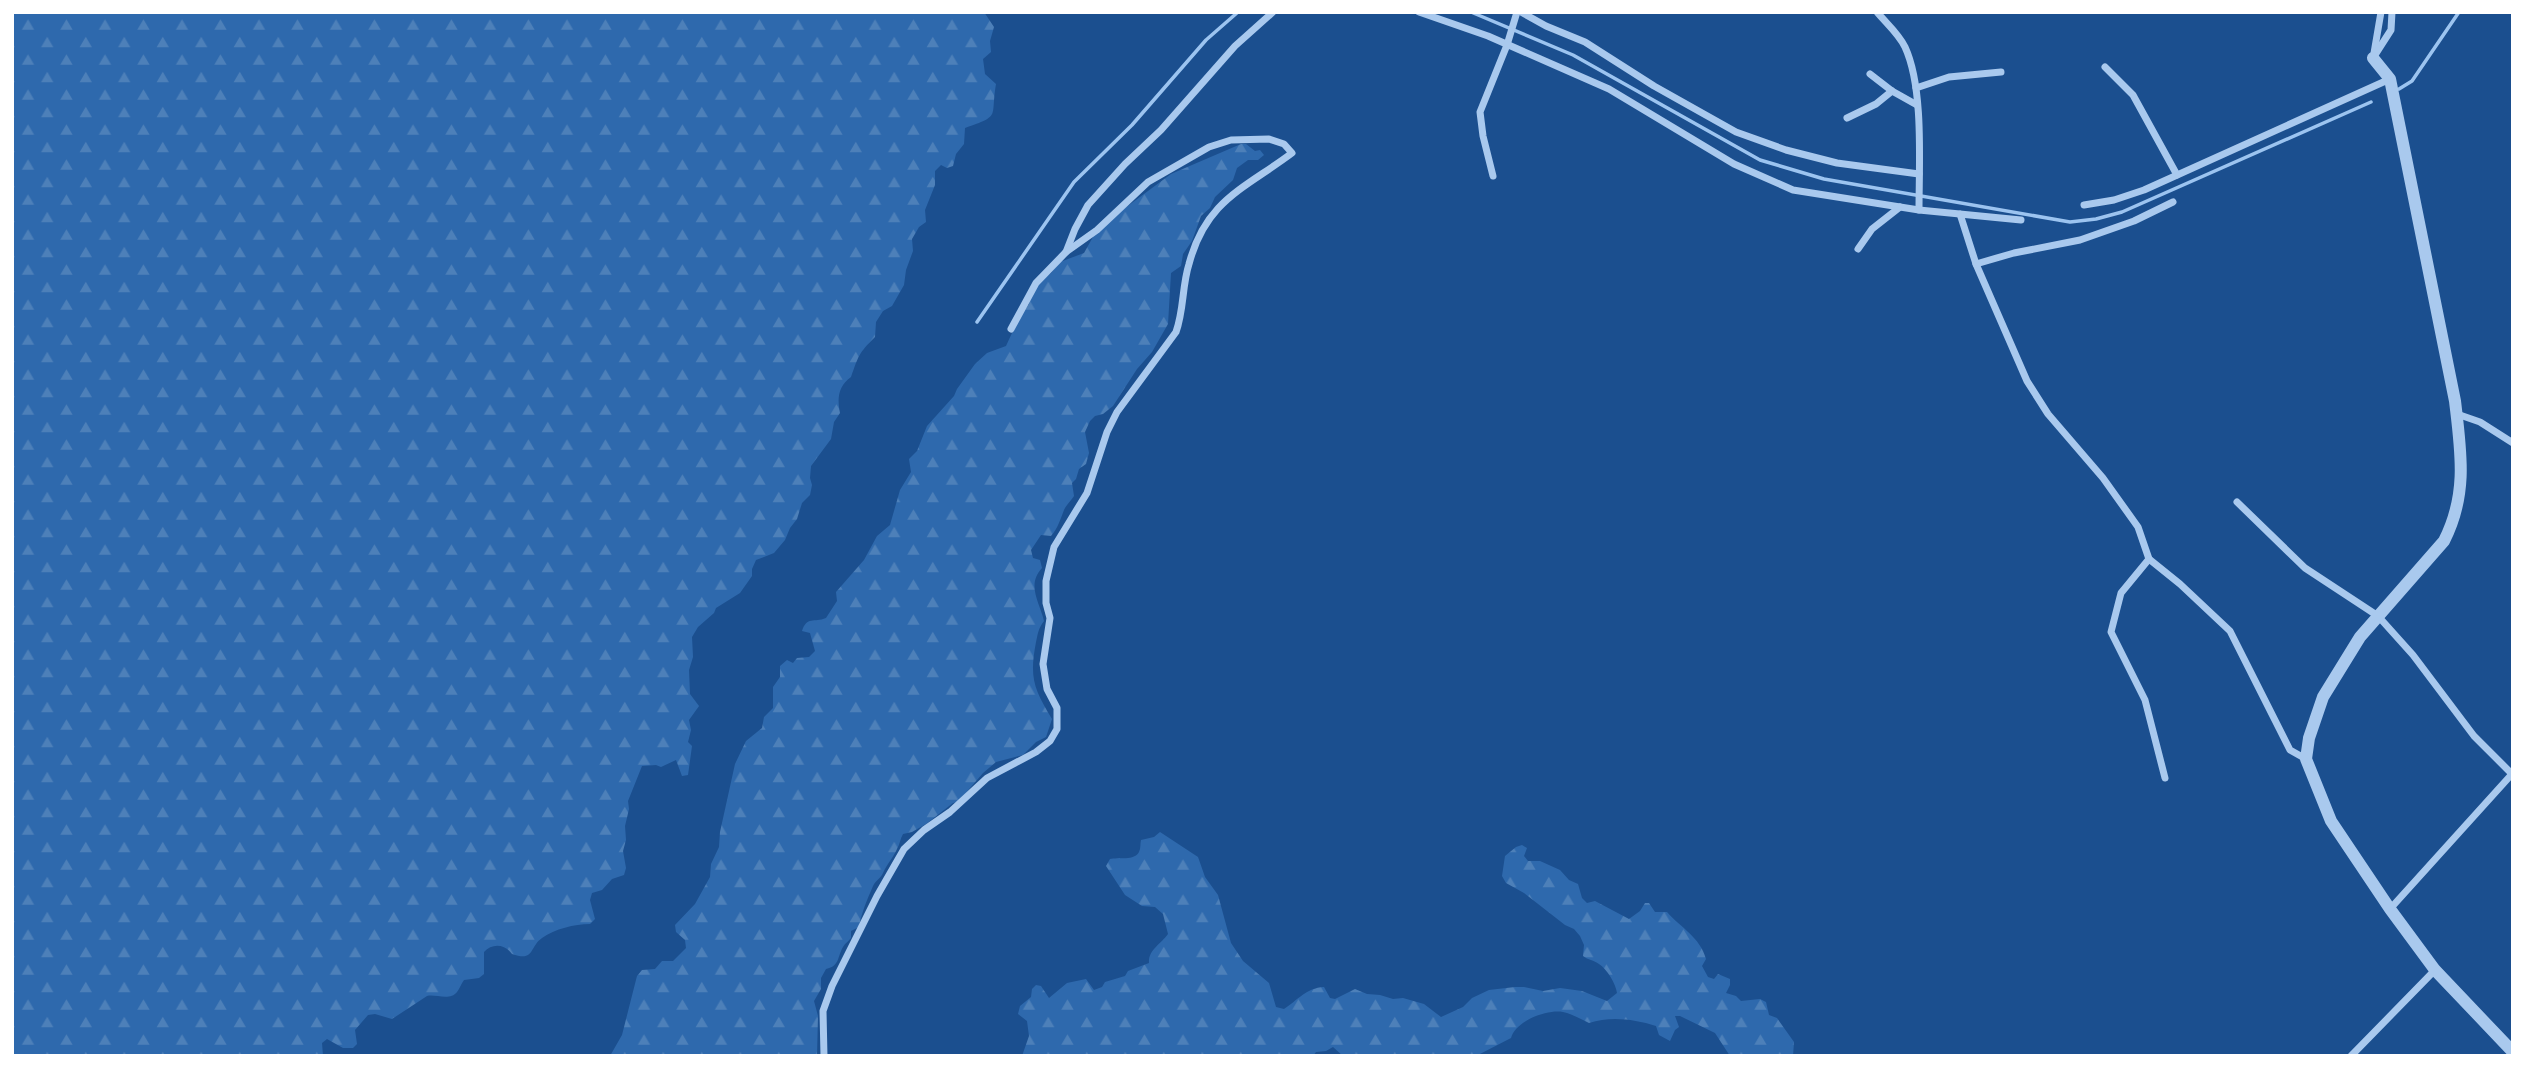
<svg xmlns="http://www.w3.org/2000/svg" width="2525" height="1068" viewBox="0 0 2525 1068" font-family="Roboto,sans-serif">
<defs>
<pattern id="forest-firs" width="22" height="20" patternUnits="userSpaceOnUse" patternTransform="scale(1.75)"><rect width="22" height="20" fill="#2e69ad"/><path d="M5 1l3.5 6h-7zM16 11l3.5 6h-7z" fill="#4d80b9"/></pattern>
</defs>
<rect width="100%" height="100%" fill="#1b4f8f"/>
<g fill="url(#forest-firs)">
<path d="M 12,12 L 984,12 L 994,27 L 990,41 L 991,52 L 983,59 L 985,74 L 996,84 C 990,118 1002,115 965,128 L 964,144 L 956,154 L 953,166 L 947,168 L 941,165 L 935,171 L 935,185 L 925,210 L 926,222 L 919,227 L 912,239 L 913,251 L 906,270 L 904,285 L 892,306 L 883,311 L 876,322 L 875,337 C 858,354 859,355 851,377 C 838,386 837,399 840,413 L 834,422 L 831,439 L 811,466 L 810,478 L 812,485 L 810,495 L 802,503 L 797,519 L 790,528 L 785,540 L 774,553 L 756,560 L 752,569 L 752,576 L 740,593 L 716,608 L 714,613 L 698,627 L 692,637 L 693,657 L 689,670 L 690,694 L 699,706 L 689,720 L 691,730 L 688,742 L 692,746 L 688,775 L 682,776 L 676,760 L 661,767 L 656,765 L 642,766 L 628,801 L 629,809 L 625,826 L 626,840 L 623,851 L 626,868 L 624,875 L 612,879 L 602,890 L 592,893 L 590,900 L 595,919 L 590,924 C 574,924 555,929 542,938 C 529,947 535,962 512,954 C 505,944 492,943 484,952 L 484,974 L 479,978 L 464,980 C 461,984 460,988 457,992 C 450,1001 436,994 427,996 L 392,1019 L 375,1014 L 368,1015 L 355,1030 L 357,1044 L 353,1048 L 343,1048 L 327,1039 L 322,1043 L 323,1056 L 12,1056 Z"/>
<path d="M 1241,144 L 1246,144 L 1255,151 L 1260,150 L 1264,155 L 1258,160 L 1248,160 L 1237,168 L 1233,180 L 1215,197 L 1210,208 L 1201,216 L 1192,241 L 1183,254 L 1181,266 L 1171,273 L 1168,324 L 1152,352 L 1137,369 L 1113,406 L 1103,414 L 1095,416 L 1090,421 L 1085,432 L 1089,453 L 1086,464 L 1079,469 L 1076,479 L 1072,483 L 1074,496 C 1071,501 1066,505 1064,510 C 1060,520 1058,528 1051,536 L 1041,535 L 1031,550 L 1033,558 L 1040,560 L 1042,568 C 1026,585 1040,603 1044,621 C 1038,629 1038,633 1036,642 C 1029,678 1034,689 1052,719 L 1046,737 L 1036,742 L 1023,755 L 996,762 L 983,773 L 958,802 L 953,803 L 926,824 L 912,832 L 903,834 C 900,839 900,844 897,849 C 893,858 887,864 883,873 C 881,878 875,881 873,886 C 867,900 862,911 859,927 L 851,931 L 851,938 C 849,941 845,943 843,947 C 837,957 840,966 826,969 L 821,978 L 821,989 L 814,1001 L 818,1016 L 817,1056 L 610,1056 L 622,1035 L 637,976 L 642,970 L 655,969 L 662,961 L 673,961 L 686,948 L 685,940 L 676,932 L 675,925 L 695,904 L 710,877 L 711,864 L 719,847 L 720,832 L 735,764 L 746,741 L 762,728 L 764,717 L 773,708 L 773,687 L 780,677 L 780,666 L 787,660 L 793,663 L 797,658 L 809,657 L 815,651 L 810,633 L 802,631 C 807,616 814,623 826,618 L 837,601 L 836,592 L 864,560 L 877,536 L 890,525 L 900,490 L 911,472 L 909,459 L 917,451 L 927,426 L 954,396 L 957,389 L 975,364 L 987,353 L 1006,346 L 1018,320 L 1029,304 L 1033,287 L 1051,273 L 1060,262 L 1084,253 L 1098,228 L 1171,174 Z"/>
<path d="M 1160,832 L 1198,857 L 1205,877 L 1218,895 L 1231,943 L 1243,961 L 1269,983 L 1276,1007 L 1284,1009 C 1298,1000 1306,988 1324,987 L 1330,998 L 1335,999 L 1355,989 L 1367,994 L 1380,995 L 1393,999 L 1403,998 L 1424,1004 L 1441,1017 L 1463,1007 L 1472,998 L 1489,990 L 1515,987 L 1524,987 L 1543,991 L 1560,988 L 1582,991 L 1607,1001 L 1617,993 C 1616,984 1607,969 1599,964 C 1594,960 1588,960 1583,956 L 1584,945 L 1580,936 L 1574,929 L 1565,925 L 1524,893 L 1506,883 L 1502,876 L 1505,856 L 1516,847 L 1522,845 L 1527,848 L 1524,856 L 1528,861 L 1540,861 L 1560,870 L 1569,880 L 1578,884 L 1582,898 L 1587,903 L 1595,901 L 1629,919 L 1640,911 L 1645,903 L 1649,903 L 1655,912 L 1667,912 C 1681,928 1700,937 1706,959 L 1702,966 L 1708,977 L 1714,979 L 1718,974 L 1730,979 L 1730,985 L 1726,993 L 1736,996 L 1741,1001 L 1760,999 L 1766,1002 L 1769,1015 L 1777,1018 L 1794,1042 L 1793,1056 L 1730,1056 L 1715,1033 L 1680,1016 L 1675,1016 L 1679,1027 L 1675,1030 L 1670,1041 L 1659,1035 L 1656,1026 C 1634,1019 1610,1016 1589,1023 C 1581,1019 1572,1014 1563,1012 C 1547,1009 1515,1021 1511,1038 L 1476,1056 L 1343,1056 L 1333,1047 L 1326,1051 L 1316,1052 L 1313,1056 L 1022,1056 L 1029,1036 L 1027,1021 L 1018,1014 L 1020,1006 L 1031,997 L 1032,989 L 1036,985 L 1041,986 L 1049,998 L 1067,983 L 1086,979 L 1094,990 L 1102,987 L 1105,982 L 1125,976 L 1128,971 L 1149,963 C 1148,950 1161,944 1168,934 L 1163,914 L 1155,907 L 1142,906 L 1125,895 L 1106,866 L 1110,859 C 1118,857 1135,861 1139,852 C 1141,848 1140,844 1141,840 L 1154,837 Z"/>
</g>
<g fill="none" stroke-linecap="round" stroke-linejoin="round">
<g stroke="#9cc4f0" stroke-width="3.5">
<polyline points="1471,12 1573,55 1760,160 1824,179 2070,222 2096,219 2122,212 2371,102"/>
<polyline points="2399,89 2412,81 2459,12"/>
<polyline points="977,322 1074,182 1132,125 1206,40 1238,12"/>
</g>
<g stroke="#a9c9ee" stroke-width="7">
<polyline points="1419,12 1488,36 1609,89 1734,164 1793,190 1919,210 2021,220"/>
<polyline points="1521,12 1546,26 1585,42 1654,86 1736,132 1786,150 1837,163 1919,174"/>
<path d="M 1877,12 C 1886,23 1899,34 1905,47 C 1924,88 1919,164 1919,210"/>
<polyline points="2374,53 2381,12"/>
<polyline points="2373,58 2391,30 2392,12"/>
<polyline points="2105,67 2133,95 2177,175"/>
<polyline points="1870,74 1892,91 1917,105"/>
<polyline points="1916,88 1949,77 2001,72"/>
<polyline points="1847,118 1876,104 1892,91"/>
<polyline points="1493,176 1483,136 1480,112 1507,45 1517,12"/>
<polyline points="2084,205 2114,200 2144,190 2390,79"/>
<polyline points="1960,214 1976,264 2027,381 2048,414 2103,478 2138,527 2149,559 2180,584 2230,631 2290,750 2306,759"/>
<polyline points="1858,249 1872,229 1900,207"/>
<polyline points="1976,264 2014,253 2080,240 2134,221 2173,202"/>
<polyline points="1011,329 1036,283 1066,252 1075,229 1088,205 1125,164 1161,130 1235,46 1273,12"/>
<polyline points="2457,414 2480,422 2513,443"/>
<polyline points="2237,502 2305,568 2378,616 2413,655 2474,736 2513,775"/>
<polyline points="2149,559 2121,593 2111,632 2145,700 2165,778"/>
<polyline points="2390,909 2512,774"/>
<path d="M 824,1056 L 823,1011 L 832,986 L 877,896 L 904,849 L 924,830 L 950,812 L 987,778 L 1036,752 L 1050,741 L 1057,729 L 1057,708 L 1047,689 L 1043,664 L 1050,618 L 1046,603 L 1046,581 L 1054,547 L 1087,493 L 1107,432 L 1117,412 L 1176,332 C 1184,310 1182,286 1189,264 C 1206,200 1244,189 1292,153 L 1284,144 L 1269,139 L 1231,140 L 1209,147 L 1148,182 L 1097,230 L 1066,252"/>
<polyline points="2351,1056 2435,970"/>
</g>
<path stroke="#a9c9ee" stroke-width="12" d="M 2373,58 L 2390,79 L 2455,401 C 2461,452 2468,494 2444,541 L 2360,637 L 2323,697 L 2309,738 L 2306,759 L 2331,821 L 2390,909 L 2435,970 L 2513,1052"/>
</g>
<rect width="2525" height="1068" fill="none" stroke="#ffffff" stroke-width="28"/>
</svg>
